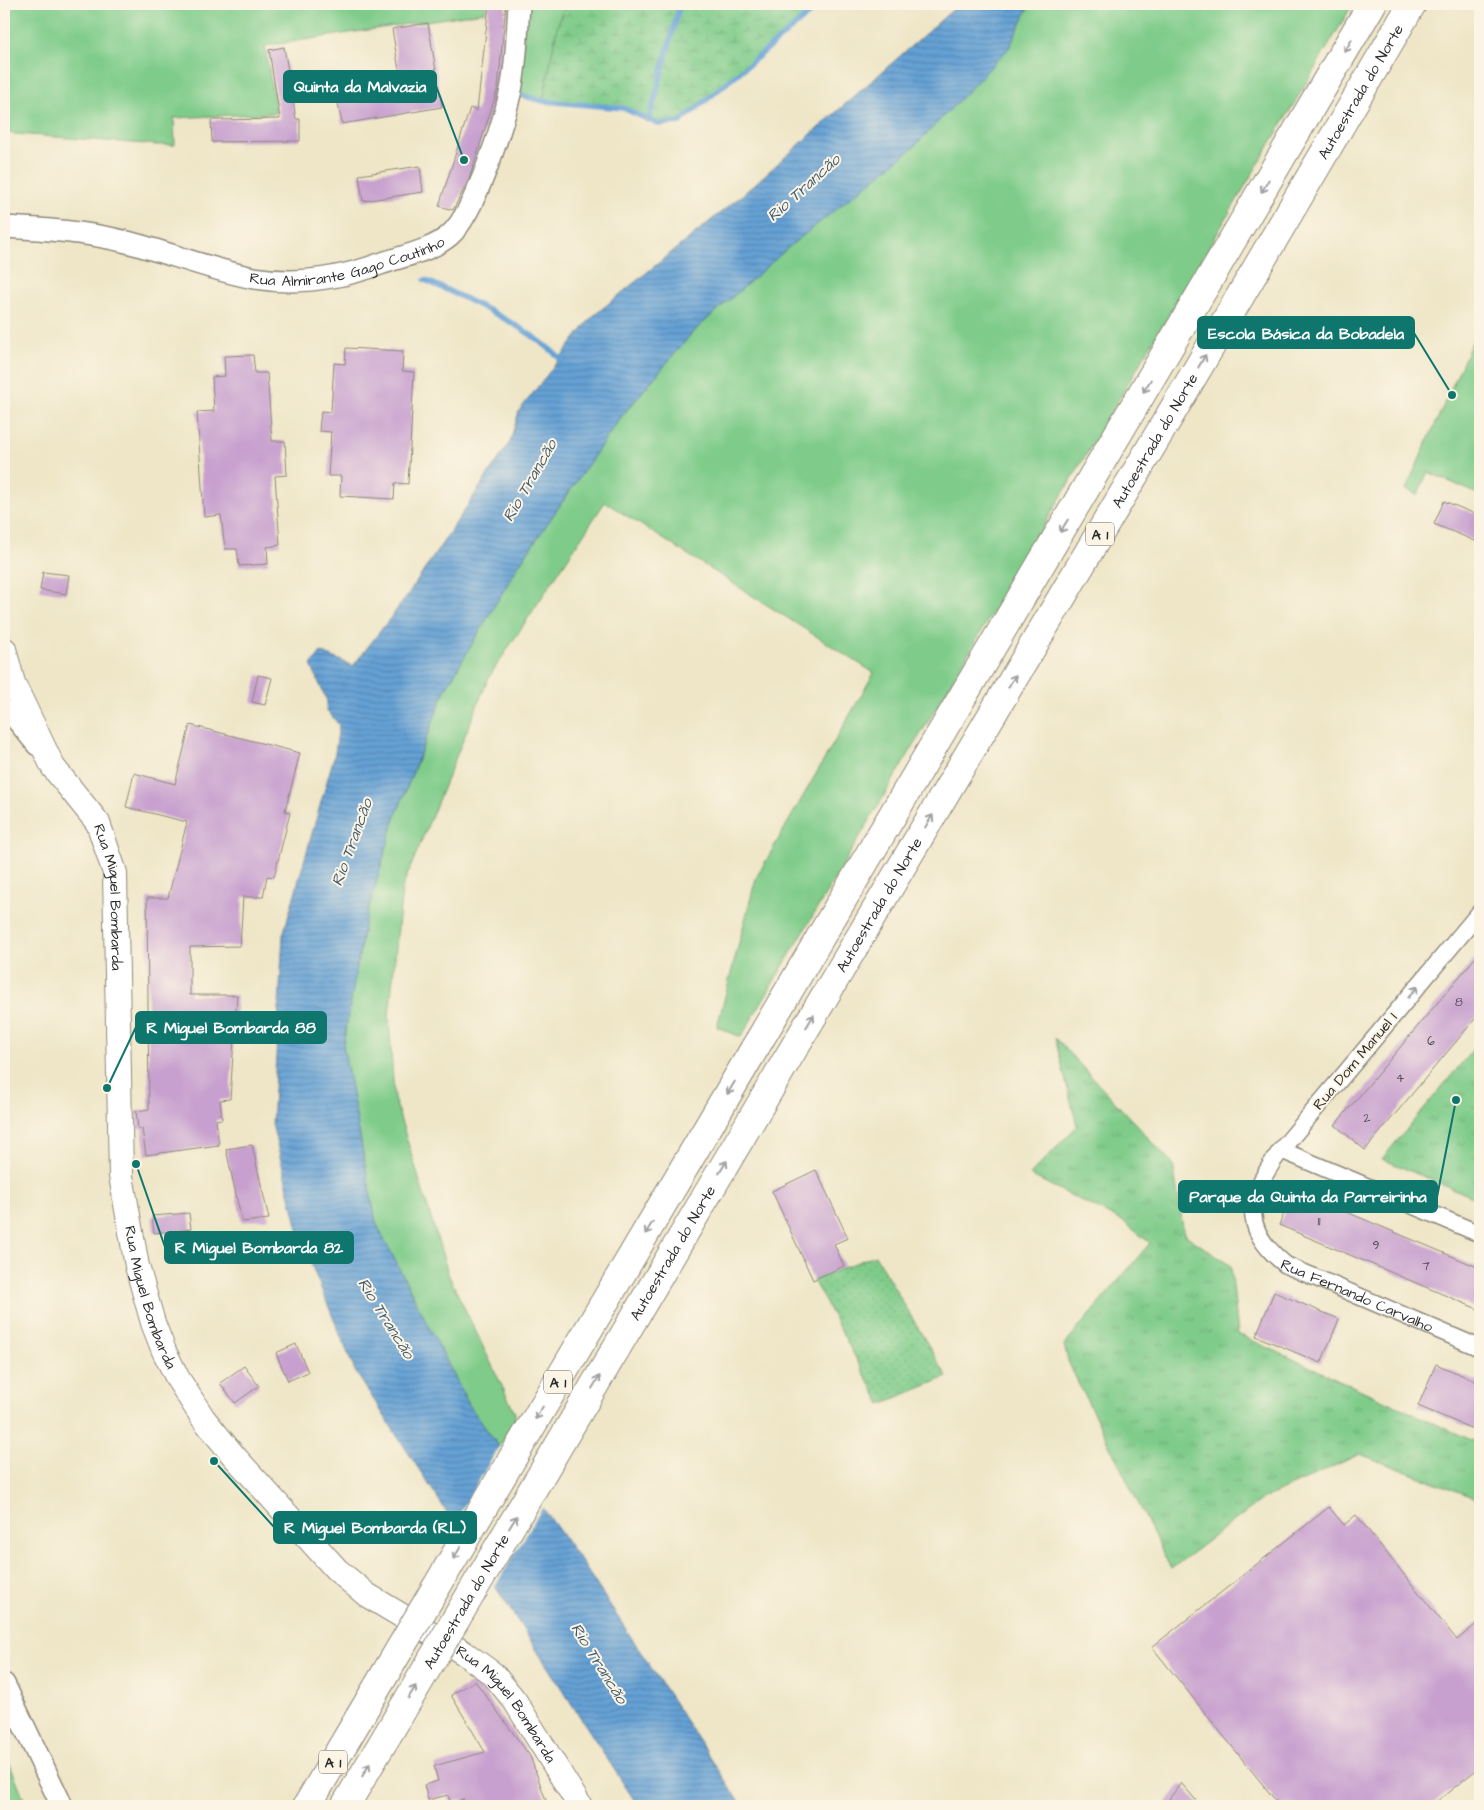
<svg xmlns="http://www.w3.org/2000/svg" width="1484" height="1810" viewBox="0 0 1484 1810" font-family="'Architects Daughter',sans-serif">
<defs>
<pattern id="wetland-marsh" width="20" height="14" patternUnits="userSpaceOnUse" patternTransform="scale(1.25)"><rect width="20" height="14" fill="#7fcc8a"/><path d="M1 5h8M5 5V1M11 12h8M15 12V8" fill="none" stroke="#6eaf77"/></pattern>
<pattern id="park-tufts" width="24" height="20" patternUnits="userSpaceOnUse" patternTransform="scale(1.25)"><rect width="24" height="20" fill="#7fcc8a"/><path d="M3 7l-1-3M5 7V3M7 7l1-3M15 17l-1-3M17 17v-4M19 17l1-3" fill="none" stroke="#6eaf77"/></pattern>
<pattern id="garden-dots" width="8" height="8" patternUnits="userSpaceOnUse" patternTransform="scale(1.25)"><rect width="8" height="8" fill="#7fcc8a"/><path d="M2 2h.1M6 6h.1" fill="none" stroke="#6eaf77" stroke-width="1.8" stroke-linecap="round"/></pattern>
<pattern id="water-rules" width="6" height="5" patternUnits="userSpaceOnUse" patternTransform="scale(1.25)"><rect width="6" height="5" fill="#65a1d5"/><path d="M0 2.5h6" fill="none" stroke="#5383ad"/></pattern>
</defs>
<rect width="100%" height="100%" fill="#fcf5e5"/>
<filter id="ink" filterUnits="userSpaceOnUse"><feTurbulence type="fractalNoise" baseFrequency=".02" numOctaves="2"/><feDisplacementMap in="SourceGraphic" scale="10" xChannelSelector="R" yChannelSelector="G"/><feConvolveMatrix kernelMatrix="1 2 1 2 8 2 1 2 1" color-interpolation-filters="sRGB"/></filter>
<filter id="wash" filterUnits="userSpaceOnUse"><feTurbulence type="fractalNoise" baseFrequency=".0096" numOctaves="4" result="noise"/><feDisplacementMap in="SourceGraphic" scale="20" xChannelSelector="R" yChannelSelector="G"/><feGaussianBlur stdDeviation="1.12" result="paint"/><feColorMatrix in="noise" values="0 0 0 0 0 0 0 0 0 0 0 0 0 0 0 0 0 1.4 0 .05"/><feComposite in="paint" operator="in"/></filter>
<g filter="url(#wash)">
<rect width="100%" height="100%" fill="#efe6c8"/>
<g fill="#7fcc8a" stroke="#557c5a">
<polygon points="4,4 486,4 485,12 265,46 276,113 174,118 175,145 158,145 4,133"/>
<polygon points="525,4 565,4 557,28 543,101 520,95"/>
<polygon points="1030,4 1353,4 741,1037 717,1027 756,878 874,673 605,502 489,677 402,888 389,1016 394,1098 449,1276 515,1413 515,1419 499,1447 469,1405 376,1223 343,1045 365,921 395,818 445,690 518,566 621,417 693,332 790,246 1009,48"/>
<polygon points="1480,324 1480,495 1428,472 1417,495 1406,489"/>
<polygon points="9,1762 27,1806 4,1806 4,1765"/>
</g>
<polygon fill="url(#wetland-marsh)" stroke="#557c5a" points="565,4 821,4 680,122 658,124 622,108 543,101 557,28"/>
<g fill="url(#park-tufts)" stroke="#557c5a">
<polygon points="1055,1038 1173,1164 1184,1234 1231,1266 1238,1334 1480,1444 1480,1500 1360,1454 1263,1499 1171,1569 1069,1364 1064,1345 1150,1243 1124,1222 1030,1175 1077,1126"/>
<polygon points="1480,1041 1480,1200 1382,1159"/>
</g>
<polygon fill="url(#garden-dots)" stroke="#557c5a" points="875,1255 947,1377 881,1404 813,1280"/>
<polygon fill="url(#water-rules)" stroke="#486680" points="959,4 1030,4 1009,48 914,147 790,246 693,332 621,417 518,566 445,690 395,818 365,921 343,1045 376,1223 469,1405 581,1561 742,1806 638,1806 355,1371 300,1237 272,1124 283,935 335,753 339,725 326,709 327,701 311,665 321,652 353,666 405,599 510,442 519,411 592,317 741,196"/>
<polygon fill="#efe6c8" points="500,1445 544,1505 493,1590 452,1526"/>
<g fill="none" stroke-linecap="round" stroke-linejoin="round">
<g stroke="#65a1d5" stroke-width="5.5">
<polyline points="520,95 543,101 623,108 658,124 680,122 821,4"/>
<polyline points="649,120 680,4"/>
<path d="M 425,280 C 466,299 535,329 564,363"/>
</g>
</g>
<g id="blocks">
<g fill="#c7a0cf">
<polygon points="489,4 506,4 498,88 469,179 453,210 439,206 470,108 477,111"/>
<polygon points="428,23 442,107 342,124 336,93 401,82 392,29"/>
<polygon points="284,47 296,119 300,119 300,141 212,142 211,120 280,119 269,50"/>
<polygon points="420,166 423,192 363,201 359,175"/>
<polygon points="346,348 403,351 402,371 414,372 408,484 395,483 394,499 340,496 341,476 328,476 331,432 319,431 321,411 331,412 334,363 345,364"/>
<polygon points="253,355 255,373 267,373 272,441 285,441 287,475 275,476 280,545 267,547 268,564 239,566 237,549 225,549 221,515 204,517 197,412 214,411 212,377 225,376 224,356"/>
<polygon points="1444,501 1480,516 1480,543 1434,524"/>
<polygon points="43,572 69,575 66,594 40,590"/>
<polygon points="258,675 272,678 265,705 252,702"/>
<polygon points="190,725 300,753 285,811 290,813 274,877 267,876 263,897 243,897 240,946 190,947 190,995 237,995 230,1099 220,1100 222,1119 216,1120 219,1145 146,1155 142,1129 138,1129 136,1111 149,1109 147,898 168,898 187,822 126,807 134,773 175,784"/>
<polygon points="1480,952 1480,1013 1365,1150 1335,1125"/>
<polygon points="252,1145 269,1219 242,1222 226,1149"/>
<polygon points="816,1170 848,1238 834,1244 844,1266 813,1280 772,1191"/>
<polygon points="1294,1190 1480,1268 1480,1310 1279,1225"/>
<polygon points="189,1213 191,1229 154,1233 152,1216"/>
<polygon points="1274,1292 1339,1319 1321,1363 1256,1336"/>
<polygon points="296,1344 308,1372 288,1381 276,1353"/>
<polygon points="1436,1364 1480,1383 1480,1432 1418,1406"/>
<polygon points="244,1366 259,1386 235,1403 220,1383"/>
<polygon points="1329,1507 1344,1525 1356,1515 1457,1640 1480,1621 1480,1767 1431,1806 1280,1806 1152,1647"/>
<polygon points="475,1681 530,1756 548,1806 465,1806 463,1799 451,1803 448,1795 428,1800 424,1785 438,1781 434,1766 485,1752 451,1695"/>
<polygon points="1181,1783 1201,1806 1164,1806"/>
</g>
</g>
</g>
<g filter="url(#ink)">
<use href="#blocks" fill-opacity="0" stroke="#8d887a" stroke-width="1"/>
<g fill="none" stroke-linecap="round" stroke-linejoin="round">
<defs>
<g id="minor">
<polyline points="4,708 36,747"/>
<path id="s1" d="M 1480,912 L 1281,1150 C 1248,1195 1238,1227 1286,1265 L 1480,1348"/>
<polyline points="1281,1150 1480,1234"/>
<polyline points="4,1722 19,1715"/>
</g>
<g id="tertiary">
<path id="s2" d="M 4,227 C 45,229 87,232 127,242 C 170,253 211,270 254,278 C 296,285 341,278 380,264 C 402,256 432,251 450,235 C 475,213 503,124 511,90 C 517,62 517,32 519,4"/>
<polyline points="4,1684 62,1806"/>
</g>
<g id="secondary">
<path id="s3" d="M 4,649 L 13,683 L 53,767 L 98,823 L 115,873 L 121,1176 L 137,1266 L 153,1323 L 164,1351 L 178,1379 L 203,1418 L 233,1455 L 337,1570 L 367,1595 L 464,1653 L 493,1674 L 515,1701 L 580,1806"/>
</g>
<g id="motorway">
<polyline points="756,1046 1372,4"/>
<path id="s4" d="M 785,1063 L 1182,395 L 1412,4"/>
<polyline points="307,1806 359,1718"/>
<polyline points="345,1806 388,1734"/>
</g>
</defs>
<use href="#minor" stroke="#8d887a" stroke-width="19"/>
<use href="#tertiary" stroke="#8d887a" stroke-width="24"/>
<use href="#secondary" stroke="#8d887a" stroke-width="26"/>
<use href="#motorway" stroke="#8d887a" stroke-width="30"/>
<use href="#minor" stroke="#fff" stroke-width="16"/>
<use href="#tertiary" stroke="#fff" stroke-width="21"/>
<use href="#secondary" stroke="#fff" stroke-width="24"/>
<use href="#motorway" stroke="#fff" stroke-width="28"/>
<defs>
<g id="motorway-bridge">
<polyline points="359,1718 756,1046"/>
<path id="s5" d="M 388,1734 L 785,1063"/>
</g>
</defs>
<use href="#motorway-bridge" stroke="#8d887a" stroke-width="30" stroke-linecap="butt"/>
<use href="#motorway-bridge" stroke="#fff" stroke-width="28"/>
</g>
<defs><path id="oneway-shaft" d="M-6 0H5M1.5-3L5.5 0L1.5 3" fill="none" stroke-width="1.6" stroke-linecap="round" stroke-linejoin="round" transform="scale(1.25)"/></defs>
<g stroke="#a0a0a0">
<use href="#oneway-shaft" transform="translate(1348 46) rotate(120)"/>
<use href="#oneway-shaft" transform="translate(1265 186) rotate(120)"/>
<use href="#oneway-shaft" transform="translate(1202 361) rotate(-60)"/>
<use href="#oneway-shaft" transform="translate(1147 386) rotate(121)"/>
<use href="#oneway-shaft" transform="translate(1064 526) rotate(121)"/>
<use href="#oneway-shaft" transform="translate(1012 681) rotate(-59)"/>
<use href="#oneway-shaft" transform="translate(929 821) rotate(-59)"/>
<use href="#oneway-shaft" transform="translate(1413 992) rotate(-50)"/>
<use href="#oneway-shaft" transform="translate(810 1021) rotate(-59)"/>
<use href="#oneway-shaft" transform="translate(731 1088) rotate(121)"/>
<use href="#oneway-shaft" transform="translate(723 1167) rotate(-59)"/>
<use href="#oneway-shaft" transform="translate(649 1228) rotate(121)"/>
<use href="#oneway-shaft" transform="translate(596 1382) rotate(-59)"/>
<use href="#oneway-shaft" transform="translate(539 1413) rotate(121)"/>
<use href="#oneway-shaft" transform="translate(513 1522) rotate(-59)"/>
<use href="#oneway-shaft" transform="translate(457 1553) rotate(121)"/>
<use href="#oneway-shaft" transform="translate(412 1692) rotate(-59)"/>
<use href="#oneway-shaft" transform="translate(366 1770) rotate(-59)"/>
</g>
</g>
<g text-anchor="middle" stroke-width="4" stroke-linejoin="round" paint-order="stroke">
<g font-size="12" fill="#524854">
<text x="1459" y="1006">8</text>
<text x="1431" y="1045">6</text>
<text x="1400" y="1082">4</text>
<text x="1367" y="1122">2</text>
<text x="1319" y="1225">11</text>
<text x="1376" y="1249">9</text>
<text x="1426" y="1270">7</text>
</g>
<g fill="#fcf5e5" stroke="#6a6863" stroke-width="1">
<rect x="1086" y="522.5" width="28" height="23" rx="4"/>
<rect x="544" y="1370.5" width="28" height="23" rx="4"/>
<rect x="319" y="1750.5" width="28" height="23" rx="4"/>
</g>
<g font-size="14" font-weight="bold" fill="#2b2b2b">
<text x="1100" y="539">A 1</text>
<text x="558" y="1387">A 1</text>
<text x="333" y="1767">A 1</text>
</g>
<g font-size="15" fill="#2b2b2b" stroke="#fcf5e5">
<text dy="5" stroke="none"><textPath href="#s4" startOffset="1129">Autoestrada do Norte</textPath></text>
<text dy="5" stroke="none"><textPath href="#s2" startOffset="352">Rua Almirante Gago Coutinho</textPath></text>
<text dy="5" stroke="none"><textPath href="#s4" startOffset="724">Autoestrada do Norte</textPath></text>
<text dy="5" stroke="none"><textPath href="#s3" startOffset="276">Rua Miguel Bombarda</textPath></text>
<text dy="5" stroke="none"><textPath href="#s4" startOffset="184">Autoestrada do Norte</textPath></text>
<text transform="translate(1355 1061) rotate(-50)" y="5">Rua Dom Manuel I</text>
<text dy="5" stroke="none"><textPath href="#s5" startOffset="559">Autoestrada do Norte</textPath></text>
<text dy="5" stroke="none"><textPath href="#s1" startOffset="521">Rua Fernando Carvalho</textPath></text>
<text dy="5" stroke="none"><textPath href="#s3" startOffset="681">Rua Miguel Bombarda</textPath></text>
<text dy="5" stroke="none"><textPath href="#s5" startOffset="154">Autoestrada do Norte</textPath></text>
<text dy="5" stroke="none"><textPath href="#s3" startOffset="1236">Rua Miguel Bombarda</textPath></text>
</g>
<g font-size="16" font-style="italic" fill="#425a6f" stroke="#fcf5e5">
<text transform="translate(803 187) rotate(-42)" y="6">Rio Trancão</text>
<text transform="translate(529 480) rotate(-60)" y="6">Rio Trancão</text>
<text transform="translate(351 842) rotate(-70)" y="6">Rio Trancão</text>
<text transform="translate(387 1318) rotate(58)" y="6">Rio Trancão</text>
<text transform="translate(600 1663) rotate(58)" y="6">Rio Trancão</text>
</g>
</g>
<path fill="none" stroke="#0f766e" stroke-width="2" d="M464 160L436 86M1452 395L1414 333M107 1088L136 1027M1456 1100L1437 1197M136 1164L165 1247M214 1461L274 1527"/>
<g fill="#0f766e" stroke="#fcf5e5" stroke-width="2">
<circle cx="464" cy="160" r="5"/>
<circle cx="1452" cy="395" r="5"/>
<circle cx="107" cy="1088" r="5"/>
<circle cx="1456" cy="1100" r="5"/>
<circle cx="136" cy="1164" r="5"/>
<circle cx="214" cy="1461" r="5"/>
</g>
<g fill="#0f766e" stroke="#0f766e" stroke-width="2">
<rect x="284" y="71" width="152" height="31" rx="5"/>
<rect x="1198" y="317" width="216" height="31" rx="5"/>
<rect x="136" y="1012" width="190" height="31" rx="5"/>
<rect x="1179" y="1181" width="258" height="31" rx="5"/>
<rect x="165" y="1232" width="188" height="31" rx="5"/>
<rect x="274" y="1512" width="202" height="31" rx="5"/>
</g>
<g font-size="16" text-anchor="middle" font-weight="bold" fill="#fff">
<text x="360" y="92">Quinta da Malvazia</text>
<text x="1306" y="339">Escola Básica da Bobadela</text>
<text x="231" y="1033">R Miguel Bombarda 88</text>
<text x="1308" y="1202">Parque da Quinta da Parreirinha</text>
<text x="259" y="1253">R Miguel Bombarda 82</text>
<text x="375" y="1533">R Miguel Bombarda (RL)</text>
</g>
<rect width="1484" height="1810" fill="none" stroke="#fcf5e5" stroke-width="20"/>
</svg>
